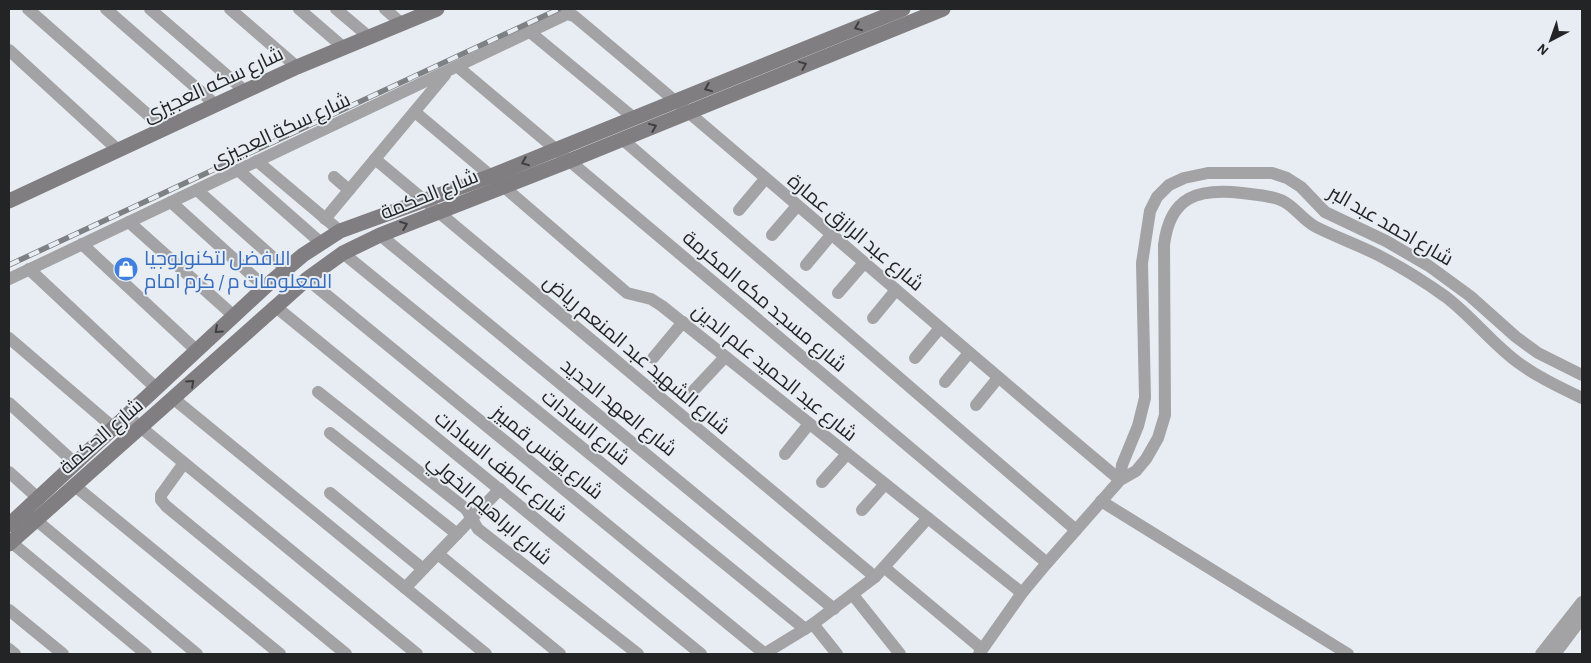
<svg xmlns="http://www.w3.org/2000/svg" width="1591" height="663" viewBox="0 0 1591 663" font-family="'Alegreya Sans',Cairo,sans-serif">
<rect width="100%" height="100%" fill="#e7edf2"/>
<g fill="none" stroke-linecap="round" stroke-linejoin="round">
<g stroke="#a3a2a4" stroke-width="12">
<polyline points="28,9 164,129"/>
<polyline points="106,9 216,105"/>
<polyline points="150,9 245,91"/>
<polyline points="230,9 297,67"/>
<polyline points="299,9 343,47"/>
<polyline points="336,9 368,36"/>
<polyline points="385,9 401,23"/>
<polyline points="530,32 634,118"/>
<polyline points="9,50 118,150"/>
<polyline points="458,67 1047,563"/>
<polyline points="415,112 491,176"/>
<polyline points="622,139 1076,530"/>
<polyline points="375,159 875,577"/>
<polyline points="257,161 340,231"/>
<polyline points="238,170 320,242"/>
<polyline points="334,177 349,190"/>
<polyline points="503,186 627,293 651,299 662,306 1022,593"/>
<polyline points="197,190 286,269"/>
<polyline points="171,202 265,287"/>
<polyline points="739,210 765,179"/>
<polyline points="325,219 445,75"/>
<polyline points="129,222 234,316"/>
<polyline points="380,235 834,609"/>
<polyline points="772,235 797,206"/>
<polyline points="82,244 196,350"/>
<polyline points="343,253 805,629"/>
<polyline points="806,265 831,235"/>
<polyline points="29,269 156,388"/>
<path d="M 9,279 L 567,14 L 574,16 C 758,169 937,327 1120,480"/>
<polyline points="307,279 765,654"/>
<polyline points="838,293 864,263"/>
<polyline points="276,307 701,654"/>
<polyline points="873,318 896,290"/>
<polyline points="9,338 114,428"/>
<polyline points="653,358 683,322"/>
<polyline points="915,358 940,328"/>
<polyline points="945,382 969,353"/>
<polyline points="694,390 725,357"/>
<polyline points="318,392 466,509 478,529 638,654"/>
<polyline points="174,399 486,654"/>
<polyline points="9,403 76,464"/>
<polyline points="976,405 998,378"/>
<polyline points="127,416 417,654"/>
<polyline points="330,433 457,534"/>
<polyline points="785,454 809,424"/>
<polyline points="184,463 161,495 161,500 166,506 346,654"/>
<polyline points="9,472 39,499"/>
<polyline points="1120,480 1122,465 1138,426 1145,398 1142,263 1150,211 1157,197 1169,185 1184,178 1208,173 1272,173 1287,178 1301,187 1325,212 1386,241 1429,266 1470,296 1516,337 1538,353 1582,375"/>
<polyline points="822,482 847,454"/>
<polyline points="75,486 280,654"/>
<polyline points="330,493 423,569"/>
<polyline points="1101,501 1348,654"/>
<polyline points="862,510 885,484"/>
<polyline points="30,515 197,654"/>
<polyline points="11,542 146,654"/>
<polyline points="438,554 560,654"/>
<polyline points="885,568 982,649"/>
<polyline points="405,588 500,489"/>
<polyline points="853,595 900,654"/>
<polyline points="9,610 63,654"/>
<polyline points="813,624 837,654"/>
<polyline points="9,649 15,654"/>
<polyline points="764,654 813,624 875,577 928,518"/>
<path d="M 979,654 L 1022,593 L 1047,563 L 1120,480 L 1136,471 L 1146,459 L 1158,438 L 1165,415 L 1164,245 C 1170,196 1198,188 1242,193 C 1256,195 1270,195 1283,201 C 1295,207 1304,221 1316,227 C 1336,237 1358,245 1378,255 C 1401,267 1425,282 1446,297 C 1471,316 1491,342 1516,361 C 1536,376 1559,387 1582,398"/>
<polyline points="1541,654 1582,602"/>
<polyline points="1555,654 1582,618"/>
</g>
<g stroke="#817e82" stroke-width="15">
<polyline points="9,201 297,67 437,9"/>
<polyline points="9,525 265,287 303,255 340,231 491,176 903,9"/>
<polyline points="9,544 307,279 343,253 380,235 569,161 943,9"/>
</g>
<defs>
<polyline id="rail" points="9,265 559,9"/>
</defs>
<use href="#rail" stroke="#7d8184" stroke-width="5.5"/>
<use href="#rail" stroke="#e7edf2" stroke-width="4" stroke-dasharray="11" stroke-linecap="butt"/>
</g>
<defs><path id="oneway-chevron" d="M-2-3.5L2.5 0L-2 3.5" fill="none" stroke-width="1.6" stroke-linecap="round" stroke-linejoin="round" transform="scale(1.25)"/></defs>
<g stroke="#3e3f42">
<use href="#oneway-chevron" transform="translate(858 27) rotate(158)"/>
<use href="#oneway-chevron" transform="translate(803 65) rotate(-22)"/>
<use href="#oneway-chevron" transform="translate(708 88) rotate(158)"/>
<use href="#oneway-chevron" transform="translate(653 127) rotate(-22)"/>
<use href="#oneway-chevron" transform="translate(525 162) rotate(158)"/>
<use href="#oneway-chevron" transform="translate(404 225) rotate(-21)"/>
<use href="#oneway-chevron" transform="translate(218 330) rotate(138)"/>
<use href="#oneway-chevron" transform="translate(191 383) rotate(-42)"/>
</g>
<defs>
<symbol id="shop-disc" viewBox="-11 -11 22 22"><circle r="9.5" fill="#3f7fe0" stroke="#e7edf2"/><path d="M-5-2.5h2.3a2.7 3.5 0 0 1 5.4 0H5L5.5 6h-11ZM-1.5-2.5h3a1.5 2.3 0 0 0-3 0Z" fill="#fff"/></symbol>
</defs>
<g fill-rule="evenodd">
<use href="#shop-disc" x="112" y="255" width="28" height="28"/>
</g>
<g text-anchor="middle" stroke-width="4" stroke-linejoin="round" paint-order="stroke">
<g font-size="20" fill="#222426" stroke="#e7edf2">
<text transform="translate(213 84) rotate(-25)" y="7">شارع سكه العجيزى</text>
<text transform="translate(280 130) rotate(-25)" y="7">شارع سكة العجيزى</text>
<text transform="translate(429 194) rotate(-22)" y="7">شارع الحكمة</text>
<text transform="translate(1391 225) rotate(30)" y="7">شارع احمد عبد البر</text>
<text transform="translate(856 232) rotate(40)" y="7">شارع عبد الرازق عمارة</text>
<text transform="translate(765 301) rotate(40)" y="7">شارع مسجد مكه المكرمة</text>
<text transform="translate(637 354) rotate(40)" y="7">شارع الشهيد عبد المنعم رياض</text>
<text transform="translate(775 372) rotate(39)" y="7">شارع عبد الحميد علم الدين</text>
<text transform="translate(619 407) rotate(39)" y="7">شارع العهد الجديد</text>
<text transform="translate(586 427) rotate(39)" y="7">شارع السادات</text>
<text transform="translate(101 436) rotate(-41)" y="7">شارع الحكمة</text>
<text transform="translate(548 452) rotate(39)" y="7">شارع يونس قمبيز</text>
<text transform="translate(501 466) rotate(39)" y="7">شارع عاطف السادات</text>
<text transform="translate(490 509) rotate(41)" y="7">شارع ابراهيم الخولي</text>
</g>
<g font-size="20" fill="#366cbe" stroke="#e7edf2" text-anchor="start">
<text x="144" y="265">الافضل لتكنولوجيا<tspan x="144" dy="23">المعلومات م / كرم امام</tspan></text>
</g>
</g>
<rect width="1591" height="663" fill="none" stroke="#222426" stroke-width="20"/>
<g transform="translate(1551 40) rotate(221)" stroke="#e7edf2" stroke-width="4" paint-order="stroke">
<path d="M0-4L9 19L0 12L-9 19Z" fill="#222426"/>
<text y="-8" font-size="14" font-weight="bold" text-anchor="middle" fill="#222426">N</text>
</g>
</svg>
